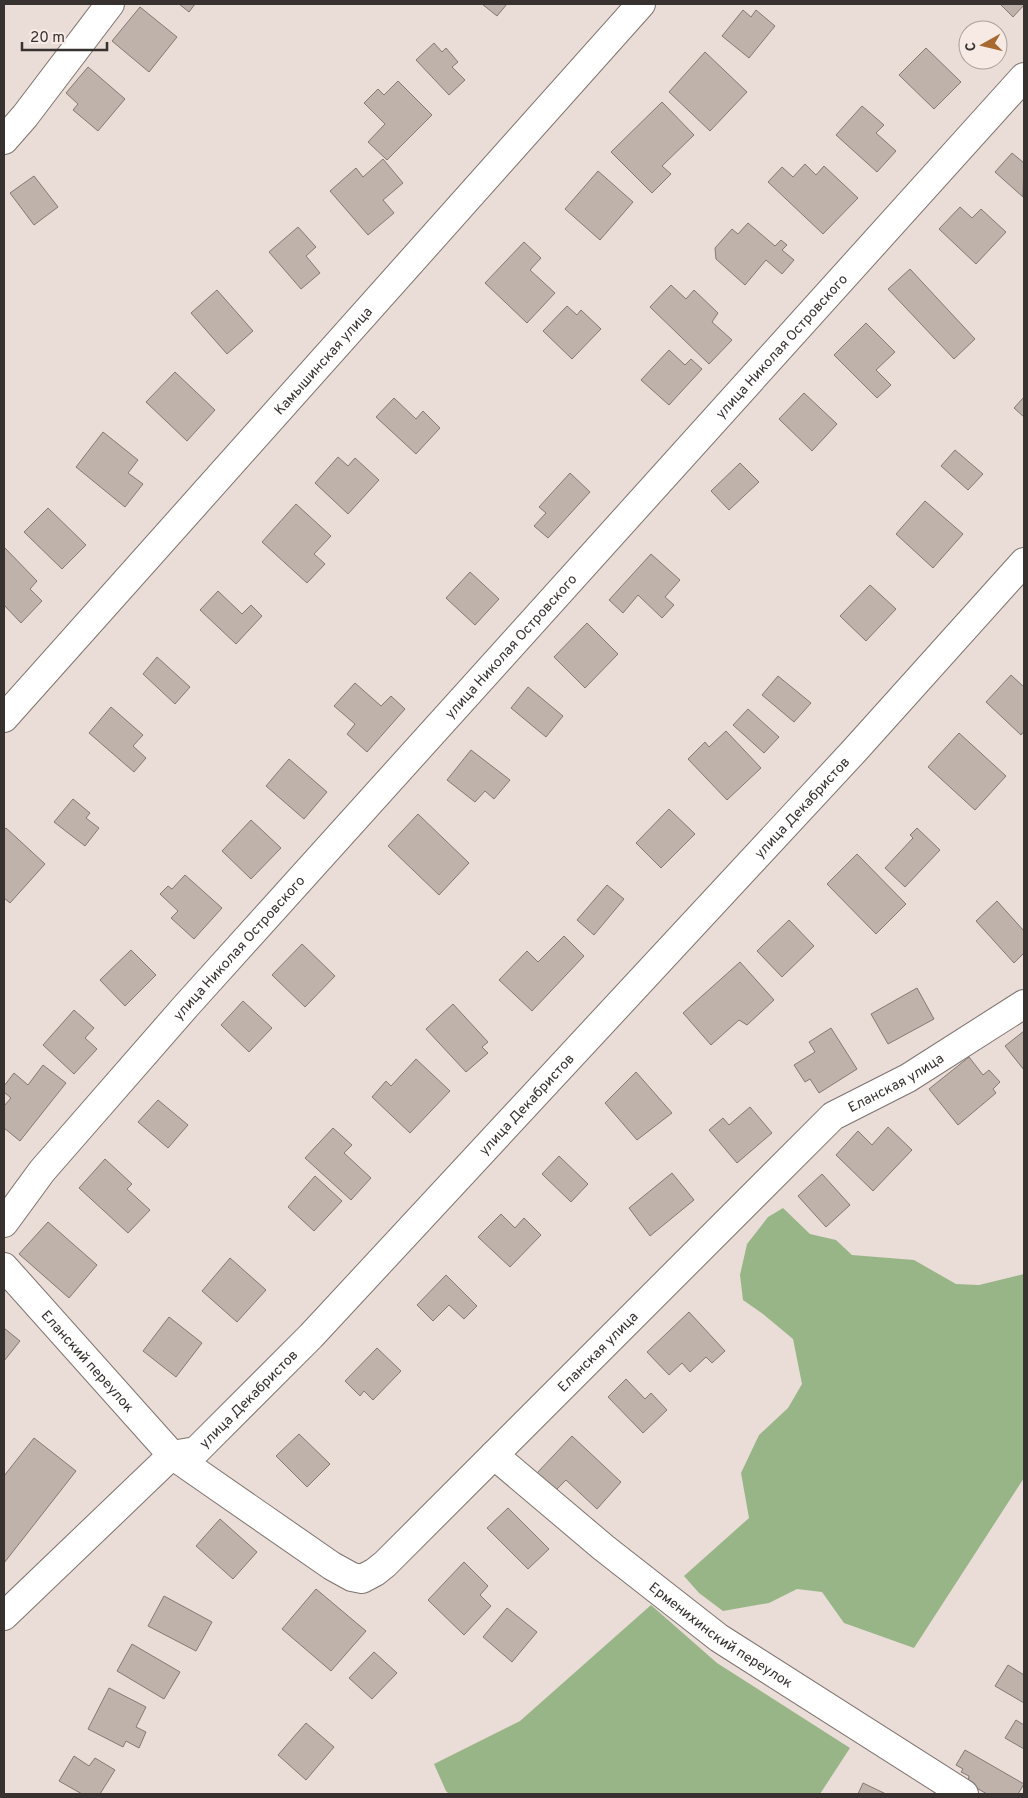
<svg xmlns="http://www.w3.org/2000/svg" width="1028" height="1798" viewBox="0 0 1028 1798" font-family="Overpass,sans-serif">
<rect width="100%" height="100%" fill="#eaddd7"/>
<g fill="#98b588">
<polygon points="783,1208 810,1234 836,1240 852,1255 914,1260 956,1284 979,1285 1024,1274 1024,1478 914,1648 844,1623 822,1592 797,1589 769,1603 723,1611 699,1593 684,1576 749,1518 741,1473 759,1435 788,1408 802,1384 793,1339 763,1314 743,1300 740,1275 747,1244 768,1217"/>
<polygon points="651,1605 717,1663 850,1748 820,1794 449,1794 446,1791 434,1764 520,1721"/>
</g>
<g fill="#beb2ab" stroke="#847973">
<polygon points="179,4 195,4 189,12"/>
<polygon points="482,4 507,4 497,16"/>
<polygon points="1000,4 1024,4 1024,5 1013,17"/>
<polygon points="140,7 177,37 149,72 112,41"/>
<polygon points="743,10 751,17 756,10 775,26 749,58 722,36"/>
<polygon points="434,43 442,52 446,48 458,62 452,67 465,80 449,95 416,60"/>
<polygon points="926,48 961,82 934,109 899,75"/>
<polygon points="705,52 747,92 710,131 669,92"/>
<polygon points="88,67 125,99 98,131 73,110 78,104 66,93"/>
<polygon points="398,81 432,115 387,160 368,142 385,124 364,103 378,89 384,95"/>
<polygon points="662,102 694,135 662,166 671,174 652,193 611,152"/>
<polygon points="862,106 884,125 876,133 896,151 877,172 836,135"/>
<polygon points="1012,153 1024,163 1023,197 995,172"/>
<polygon points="383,159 403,183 383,200 394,213 368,235 330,191 356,168 363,177"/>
<polygon points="805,164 816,175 824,166 858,198 823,234 768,182 782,167 793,177"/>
<polygon points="598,171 633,202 600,240 565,209"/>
<polygon points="34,176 58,207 34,225 10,193"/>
<polygon points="960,207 972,218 981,209 1006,232 976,264 939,229"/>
<polygon points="748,223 775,246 781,240 787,245 782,250 794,260 782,274 766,260 745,285 716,259 715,248 732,229 738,234"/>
<polygon points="298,227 316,247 306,256 320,273 301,289 269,252"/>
<polygon points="524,242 541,258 530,270 555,293 527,323 485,283"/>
<polygon points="910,269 975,339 954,359 888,289"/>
<polygon points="671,285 686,299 694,290 718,313 712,322 732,340 709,364 650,307"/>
<polygon points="217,290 253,331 227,354 191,313"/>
<polygon points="567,306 577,315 581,310 601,329 572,359 543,331"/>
<polygon points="866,323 895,352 876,370 891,385 877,398 834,355"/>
<polygon points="669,350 685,365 691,359 702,369 669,405 641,380"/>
<polygon points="175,372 215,410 187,441 146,402"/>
<polygon points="804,393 837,424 812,451 779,419"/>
<polygon points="1024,397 1024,417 1014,408"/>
<polygon points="394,398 416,419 423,411 440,428 416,454 376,417"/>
<polygon points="103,432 138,460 128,473 143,484 125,507 76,467"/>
<polygon points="955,450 983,474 968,490 941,466"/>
<polygon points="338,457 348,466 355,458 379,480 348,514 315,483"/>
<polygon points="740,463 759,482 729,510 711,491"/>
<polygon points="570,473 590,492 548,538 534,526 546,513 539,507"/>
<polygon points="925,501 963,534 933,568 896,534"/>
<polygon points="296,504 331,536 314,554 325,564 307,583 262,542"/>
<polygon points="48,508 86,545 62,569 24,532"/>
<polygon points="4,547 37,581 30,589 42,601 21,623 4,605"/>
<polygon points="651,554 680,580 665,597 674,605 662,618 638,595 623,613 609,600"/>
<polygon points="470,572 499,599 475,625 446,598"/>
<polygon points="870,585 896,609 866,641 840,616"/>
<polygon points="218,591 242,614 251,605 262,616 236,644 200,610"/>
<polygon points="587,623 618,654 585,688 554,657"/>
<polygon points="157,657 190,687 175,704 143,674"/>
<polygon points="1011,675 1024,687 1024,731 1021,735 986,702"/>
<polygon points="778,676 811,703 794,722 762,695"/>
<polygon points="355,683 381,706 391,696 405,709 367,752 347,734 355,724 334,706"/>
<polygon points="528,687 563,716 546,737 511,708"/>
<polygon points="111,707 143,735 133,746 146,758 134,772 89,733"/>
<polygon points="748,709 779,737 764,753 733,725"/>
<polygon points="726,731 761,768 727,800 688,759 705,742 709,747"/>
<polygon points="959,733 1006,776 975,810 928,767"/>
<polygon points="471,750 510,780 494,799 485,791 475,802 447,780"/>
<polygon points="289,759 327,792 304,819 266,786"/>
<polygon points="73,799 90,813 86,818 99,828 85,846 54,822"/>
<polygon points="669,809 695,834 661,868 636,843"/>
<polygon points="418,814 469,863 439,895 388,846"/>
<polygon points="251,820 281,848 251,879 222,851"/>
<polygon points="6,828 45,864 10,903 4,898 4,830"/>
<polygon points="917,828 940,850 905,887 885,868 913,838 910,835"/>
<polygon points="857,854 906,904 876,934 827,884"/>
<polygon points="185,875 222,908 194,939 171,918 178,911 160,894 168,886 172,889"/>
<polygon points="607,885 624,899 594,935 577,920"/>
<polygon points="997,901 1024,931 1024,953 1014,963 976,921"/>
<polygon points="789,920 814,946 782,977 757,951"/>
<polygon points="564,936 584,956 532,1011 499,980 527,951 538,962"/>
<polygon points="302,944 335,976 305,1007 272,975"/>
<polygon points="131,950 156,975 125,1006 100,980"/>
<polygon points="740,962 774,1000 747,1025 739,1020 711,1045 683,1013"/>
<polygon points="917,988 934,1019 888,1044 871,1014"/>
<polygon points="243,1001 272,1028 249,1052 221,1025"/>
<polygon points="453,1004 488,1042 482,1047 488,1053 466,1072 426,1029"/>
<polygon points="74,1010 94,1028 85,1038 97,1049 74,1074 43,1045"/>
<polygon points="831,1028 857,1069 819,1093 810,1079 805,1082 794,1065 815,1052 809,1042"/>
<polygon points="1024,1031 1024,1070 1005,1046"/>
<polygon points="969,1057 983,1075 989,1070 1000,1082 993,1089 996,1093 958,1125 929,1089"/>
<polygon points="416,1059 450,1091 410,1133 372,1097 386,1081 391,1086"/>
<polygon points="43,1065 66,1083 20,1141 4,1128 4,1106 11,1098 4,1092 4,1086 14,1073 28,1085"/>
<polygon points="636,1072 672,1113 637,1140 605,1103"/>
<polygon points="158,1100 188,1125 168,1148 138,1122"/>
<polygon points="750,1107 772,1133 737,1163 709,1130 723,1118 729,1125"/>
<polygon points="888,1127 912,1150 873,1191 836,1155 858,1131 872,1145"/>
<polygon points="333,1128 352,1145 344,1153 371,1178 351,1200 305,1158"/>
<polygon points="559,1156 588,1184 571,1202 542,1174"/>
<polygon points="105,1159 132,1184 127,1189 150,1210 128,1233 79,1188"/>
<polygon points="672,1173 694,1200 650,1236 629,1208"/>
<polygon points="822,1174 850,1205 826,1227 798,1196"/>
<polygon points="315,1176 342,1201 314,1231 288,1207"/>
<polygon points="501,1214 515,1228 524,1218 541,1235 510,1267 478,1237"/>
<polygon points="48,1222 97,1265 69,1298 19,1254"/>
<polygon points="230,1258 266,1290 237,1322 202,1291"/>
<polygon points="446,1275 477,1306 464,1319 449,1305 433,1321 417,1305"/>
<polygon points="689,1312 725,1351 712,1363 706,1357 690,1372 682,1363 669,1375 647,1352"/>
<polygon points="169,1317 202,1343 176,1377 143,1351"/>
<polygon points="4,1328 20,1341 4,1361"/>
<polygon points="377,1348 401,1371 373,1400 364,1391 360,1396 345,1381"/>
<polygon points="626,1379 645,1399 651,1393 667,1410 643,1433 608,1397"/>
<polygon points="299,1434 330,1464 307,1487 276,1456"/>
<polygon points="572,1436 621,1482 597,1509 566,1480 556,1490 537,1473"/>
<polygon points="34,1438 76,1471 4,1563 4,1476"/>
<polygon points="508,1508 549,1549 528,1569 487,1528"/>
<polygon points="220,1519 257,1552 233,1579 196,1546"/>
<polygon points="464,1562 488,1586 480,1595 491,1606 464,1635 428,1600"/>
<polygon points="316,1589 366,1631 331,1671 282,1629"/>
<polygon points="164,1596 212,1622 196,1651 148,1626"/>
<polygon points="507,1608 537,1632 512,1662 483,1637"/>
<polygon points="132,1644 180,1672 164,1699 117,1671"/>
<polygon points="374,1652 397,1673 372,1699 349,1678"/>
<polygon points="1008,1665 1024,1675 1024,1703 995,1686"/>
<polygon points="109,1688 146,1707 136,1727 146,1732 139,1748 126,1741 123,1747 88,1729"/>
<polygon points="1016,1720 1024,1725 1024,1749 1005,1738"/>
<polygon points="306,1723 334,1747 306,1780 278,1755"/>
<polygon points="965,1750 1024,1784 1018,1794 987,1794 968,1783 969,1776 961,1772 963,1769 956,1765"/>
<polygon points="74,1756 89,1766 95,1758 115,1770 100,1794 82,1794 59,1781"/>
<polygon points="863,1783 886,1794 858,1794"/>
</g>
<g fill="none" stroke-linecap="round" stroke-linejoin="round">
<defs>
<g id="street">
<polyline points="4,140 25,116 110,4"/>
<path id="s1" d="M 4,718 L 641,4"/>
<path id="s2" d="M 4,1223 L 42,1171 L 186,1006 L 1024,77"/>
<path id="s3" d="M 4,1267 L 172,1455 L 332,1566 L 352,1577 L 362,1579 L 375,1572 L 385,1564 L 833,1116 L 908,1078 L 1024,1004"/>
<path id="s4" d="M 494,1455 L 604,1548 L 719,1638 L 964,1794"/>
<path id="s5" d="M 4,1616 L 172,1455 L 196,1451 L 311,1336 L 855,750 L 1024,562"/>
</g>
</defs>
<use href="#street" stroke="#7e726d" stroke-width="30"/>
<use href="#street" stroke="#fff" stroke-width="28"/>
</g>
<g text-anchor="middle" stroke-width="4.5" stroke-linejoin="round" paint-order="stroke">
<g font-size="14" fill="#373230" stroke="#f7eae4">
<text dy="5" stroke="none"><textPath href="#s2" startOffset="1172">улица Николая Островского</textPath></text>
<text dy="5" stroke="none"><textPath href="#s1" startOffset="479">Камышинская улица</textPath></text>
<text dy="5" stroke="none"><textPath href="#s2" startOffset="768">улица Николая Островского</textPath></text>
<text dy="5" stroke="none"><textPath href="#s5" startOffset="1141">улица Декабристов</textPath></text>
<text dy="5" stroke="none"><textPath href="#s2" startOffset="362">улица Николая Островского</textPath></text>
<text dy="5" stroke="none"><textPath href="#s3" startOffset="1212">Еланская улица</textPath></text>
<text dy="5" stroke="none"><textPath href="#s5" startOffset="736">улица Декабристов</textPath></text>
<text dy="5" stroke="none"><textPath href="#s3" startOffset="808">Еланская улица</textPath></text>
<text dy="5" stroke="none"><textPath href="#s3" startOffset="126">Еланский переулок</textPath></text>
<text dy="5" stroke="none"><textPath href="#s5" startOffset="331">улица Декабристов</textPath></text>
<text dy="5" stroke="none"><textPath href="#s4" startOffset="290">Ерменихинский переулок</textPath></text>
</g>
</g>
<rect width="1028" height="1798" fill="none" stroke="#373230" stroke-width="10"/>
<g transform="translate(983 45) rotate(262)"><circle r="24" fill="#f7eae4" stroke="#aaa09c"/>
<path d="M0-4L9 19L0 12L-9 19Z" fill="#a86931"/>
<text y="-8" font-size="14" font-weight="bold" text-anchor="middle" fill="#373230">С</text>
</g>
<path d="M22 42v8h85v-8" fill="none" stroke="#373230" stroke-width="2.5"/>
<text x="30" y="42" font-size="15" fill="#373230" stroke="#f7eae4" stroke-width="4" paint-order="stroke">20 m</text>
</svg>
